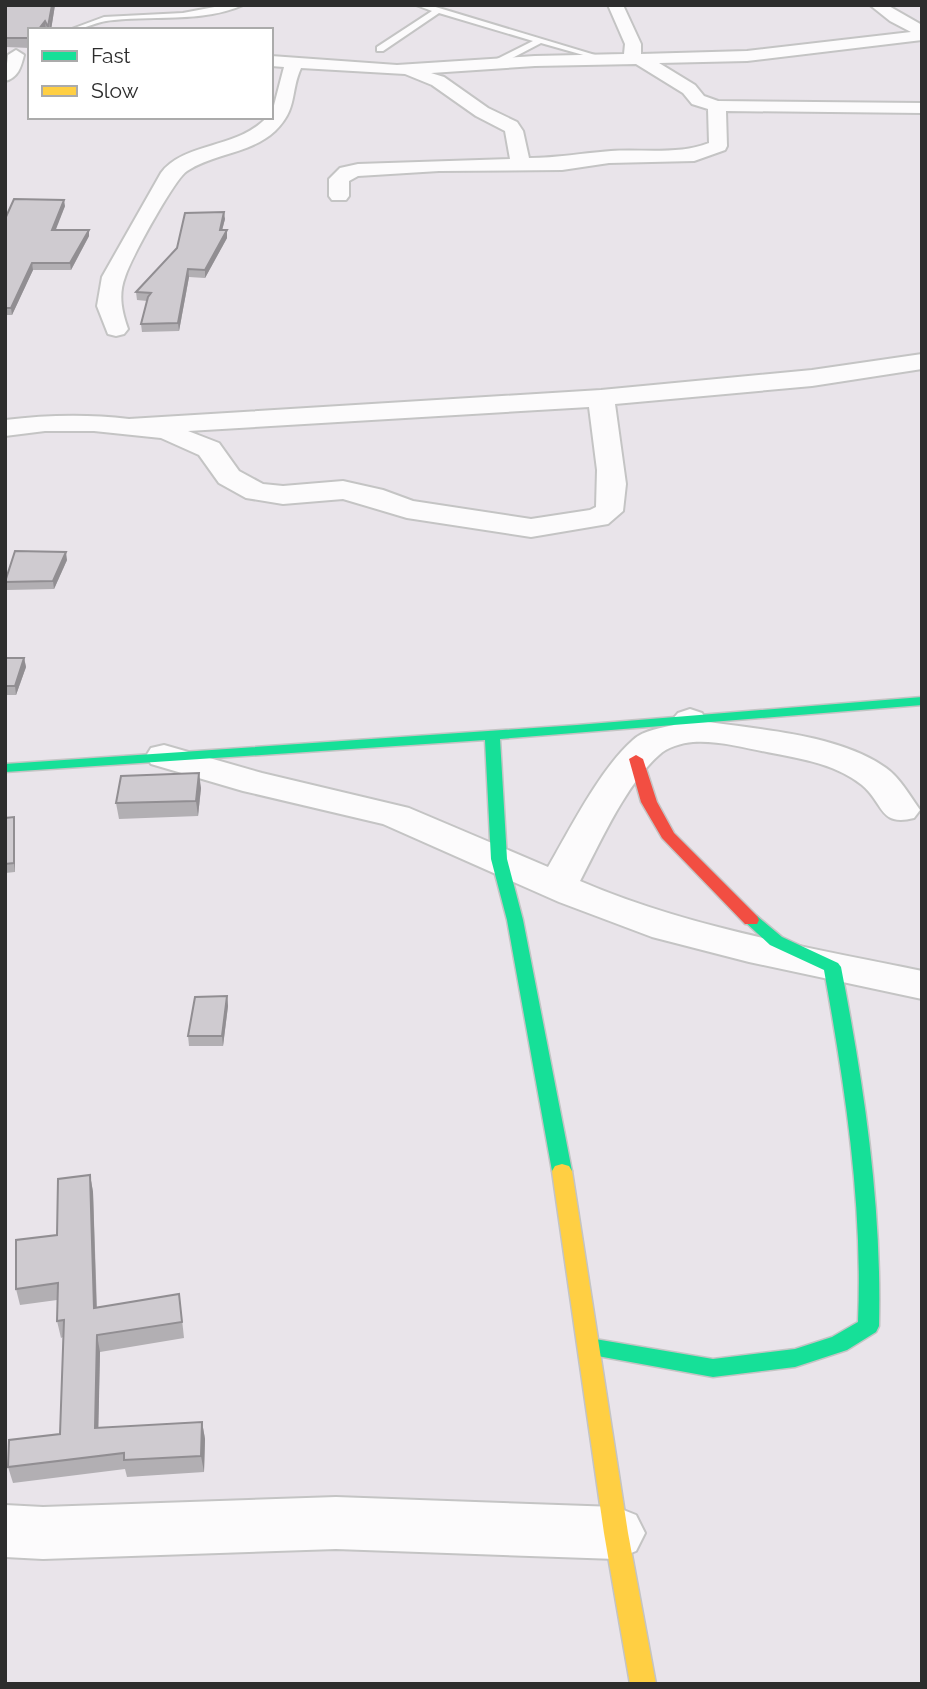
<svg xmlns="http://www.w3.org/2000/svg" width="927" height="1689" viewBox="0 0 927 1689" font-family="Raleway,sans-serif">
<rect width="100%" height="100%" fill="#e9e4ea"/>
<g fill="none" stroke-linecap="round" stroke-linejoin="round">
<defs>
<g id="lane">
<path d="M 225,5 L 243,5 C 204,23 148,15 106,21 C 93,23 83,30 69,30 L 104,17 L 183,13 Z"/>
<polygon points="416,5 429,5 605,58 601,60 541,43 499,65 493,65 493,61 533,41 439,13 383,51 377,51 377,47 432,11"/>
</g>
<g id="street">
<path d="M 608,5 L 623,5 L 641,44 L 641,54 L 747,51 L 911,32 L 890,21 L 870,5 L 887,5 L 922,25 L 922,40 L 747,61 L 659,63 L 695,85 L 704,96 L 718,101 L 922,103 L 922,113 L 726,111 L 727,146 L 725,150 L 694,161 L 609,163 L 562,170 L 439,171 L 358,176 L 349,181 L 349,196 L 346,200 L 332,200 L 329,196 L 329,179 L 340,168 L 358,164 L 510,159 L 505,131 L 476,116 L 432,85 L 405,74 L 301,68 C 290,92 298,109 275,131 C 250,154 214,153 187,171 C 175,178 130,260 125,277 C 118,295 122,312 128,329 L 124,334 L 116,336 L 108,334 L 97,306 L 102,277 L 161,173 C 184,142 239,149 267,117 L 271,117 L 284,67 L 271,66 L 271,56 L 397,65 L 535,56 L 624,54 L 625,44 ZM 636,64 L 683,93 L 692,104 L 708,109 L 709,143 C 678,155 643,149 611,151 C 583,153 557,158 529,158 L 523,131 L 517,122 L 488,108 L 444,77 L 431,73 L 535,66 Z"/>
<path d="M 16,50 L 24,55 C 21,67 18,78 5,81 L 8,55 Z"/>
<path d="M 922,354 L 922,369 L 812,386 L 615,404 L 626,484 L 623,511 L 608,524 L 531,537 L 407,518 L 343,499 L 283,504 L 246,498 L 219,483 L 199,455 L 161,438 L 94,431 L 45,431 L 5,436 L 5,420 C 47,415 87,414 129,419 L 601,390 L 812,370 ZM 589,407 L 597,470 L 596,507 L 590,510 L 531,519 L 413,501 L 383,490 L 343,481 L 283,486 L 263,484 L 239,471 L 219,443 L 188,431 Z"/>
<path d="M 690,709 L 702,713 L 708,722 C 763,730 840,735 886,768 C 900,778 910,796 920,810 L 914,818 C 879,827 884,803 862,785 C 836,764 799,758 767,752 C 745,748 716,740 693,742 C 682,743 667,747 659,755 C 626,784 600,843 580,881 C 689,928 806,947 922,971 L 922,999 L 749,962 L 652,937 L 559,902 L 383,824 L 243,791 L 151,764 L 146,756 L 151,748 L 164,745 L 262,773 L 409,808 L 548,867 C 570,829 600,769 633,740 C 644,730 661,728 674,725 L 672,720 L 678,713 Z"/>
<polygon points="336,1497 616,1507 636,1515 645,1533 636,1551 616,1559 336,1549 43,1559 5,1557 5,1505 43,1507"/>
</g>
<g id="fast">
<polygon points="922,697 922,705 500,739 507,859 523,920 572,1171 569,1176 562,1178 555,1176 552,1171 507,920 491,859 485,740 5,772 5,764 577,725"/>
<path d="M 751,915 L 757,916 L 782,937 L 838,963 L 841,967 C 864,1086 882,1204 879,1326 L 876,1332 L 847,1350 L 795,1367 L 713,1377 L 581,1353 L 578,1347 L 581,1341 L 589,1338 L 713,1359 L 795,1349 L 832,1337 L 858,1322 C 863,1203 845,1087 824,970 L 770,945 L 743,920 Z"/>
</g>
<polygon id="slow" points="562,1164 569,1166 572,1171 628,1533 656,1684 630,1684 604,1533 552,1171 555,1166"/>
<polygon id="jam" points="636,755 643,759 657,802 674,833 757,916 759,920 757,924 745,924 662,838 641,802 629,759"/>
</defs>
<use href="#lane" stroke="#c4c4c4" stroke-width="4"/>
<use href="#street" stroke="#c4c4c4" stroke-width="4"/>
<use href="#fast" stroke="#c4c4c4" stroke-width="3"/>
<use href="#slow" stroke="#c4c4c4" stroke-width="3"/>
<use href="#jam" stroke="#c4c4c4" stroke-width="3"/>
<use href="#lane" fill="#fcfbfc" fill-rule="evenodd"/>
<use href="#street" fill="#fcfbfc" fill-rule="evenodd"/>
<use href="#fast" fill="#16e098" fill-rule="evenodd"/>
<use href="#slow" fill="#ffcf43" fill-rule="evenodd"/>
<use href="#jam" fill="#f24e42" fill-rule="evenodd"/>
</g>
<g fill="#b2afb3">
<polygon points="5,5 55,5 51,30 30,30 30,48 5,47"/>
<polygon points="65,206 55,230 89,230 89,236 71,270 33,270 12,315 5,315 5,219"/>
<polygon points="225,219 222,230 227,230 227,238 205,278 189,277 179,331 142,332 141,324 147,301 137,300 136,292"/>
<polygon points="67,560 54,589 7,590 5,582"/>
<polygon points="5,658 24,658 26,667 16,695 5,695"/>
<polygon points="201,788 198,816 119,819 116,803"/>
<polygon points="14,817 15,826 15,872 5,873 5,818"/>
<polygon points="227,996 228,1006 223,1046 189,1046 188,1036"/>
<polygon points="90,1175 93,1192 97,1307 181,1310 184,1338 100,1352 98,1428 202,1422 205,1439 204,1472 127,1477 125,1469 13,1483 8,1467 60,1434 63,1337 61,1338 57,1321 57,1300 20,1305 16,1289 57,1235"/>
</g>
<g fill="#918e92">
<polygon points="52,5 55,5 51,30 49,30"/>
<polygon points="45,21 46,30 38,30"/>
<polygon points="64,200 65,206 53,237 52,230"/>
<polygon points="224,212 225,219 220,238 220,230"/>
<polygon points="89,230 89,236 71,270 70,263"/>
<polygon points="227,230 227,238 205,278 205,270"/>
<polygon points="32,263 33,270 12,315 11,308"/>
<polygon points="188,269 189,277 179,331 178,323"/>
<polygon points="66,552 67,560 54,589 53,581"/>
<polygon points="24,658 26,667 16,695 15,686"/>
<polygon points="199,773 201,788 198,816 196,801"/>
<polygon points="14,817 15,826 15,872 14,863"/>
<polygon points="227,996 228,1006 223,1046 222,1036"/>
<polygon points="90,1175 93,1192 97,1324 94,1308"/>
<polygon points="97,1335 100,1352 98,1445 95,1428"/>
<polygon points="202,1422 205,1439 204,1472 201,1456"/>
</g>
<g fill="#cfcbd0" stroke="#918e92" stroke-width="2">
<polygon points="5,5 52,5 48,27 45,21 38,30 30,30 30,38 5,38"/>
<polygon points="14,199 64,200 52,230 89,230 70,263 32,263 11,308 5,308 5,219"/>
<polygon points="224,212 220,230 227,230 205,270 188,269 178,323 141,324 148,297 151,293 136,292 177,248 185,213"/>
<polygon points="15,551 66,552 53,581 5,582"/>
<polygon points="5,658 24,658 15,686 5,686"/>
<polygon points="199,773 196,801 116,803 121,776"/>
<polygon points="14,817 14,863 5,864 5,818"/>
<polygon points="227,996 222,1036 188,1036 195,997"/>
<polygon points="90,1175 94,1308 179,1294 182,1322 97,1335 95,1428 202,1422 201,1456 124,1460 124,1453 8,1467 9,1440 60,1434 64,1320 57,1321 58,1283 16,1289 16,1240 57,1235 58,1179"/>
</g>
<rect width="927" height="1689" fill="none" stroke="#2d2d2d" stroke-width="14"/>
<rect x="28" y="28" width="245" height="91" fill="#ffffff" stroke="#ababab" stroke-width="2"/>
<rect x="42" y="51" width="35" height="10" fill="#16e098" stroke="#ababab" stroke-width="2"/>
<text x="91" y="63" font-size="21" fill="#2d2d2d">Fast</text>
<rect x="42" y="86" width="35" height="10" fill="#ffcf43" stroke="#ababab" stroke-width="2"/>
<text x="91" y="98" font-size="21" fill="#2d2d2d">Slow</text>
</svg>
